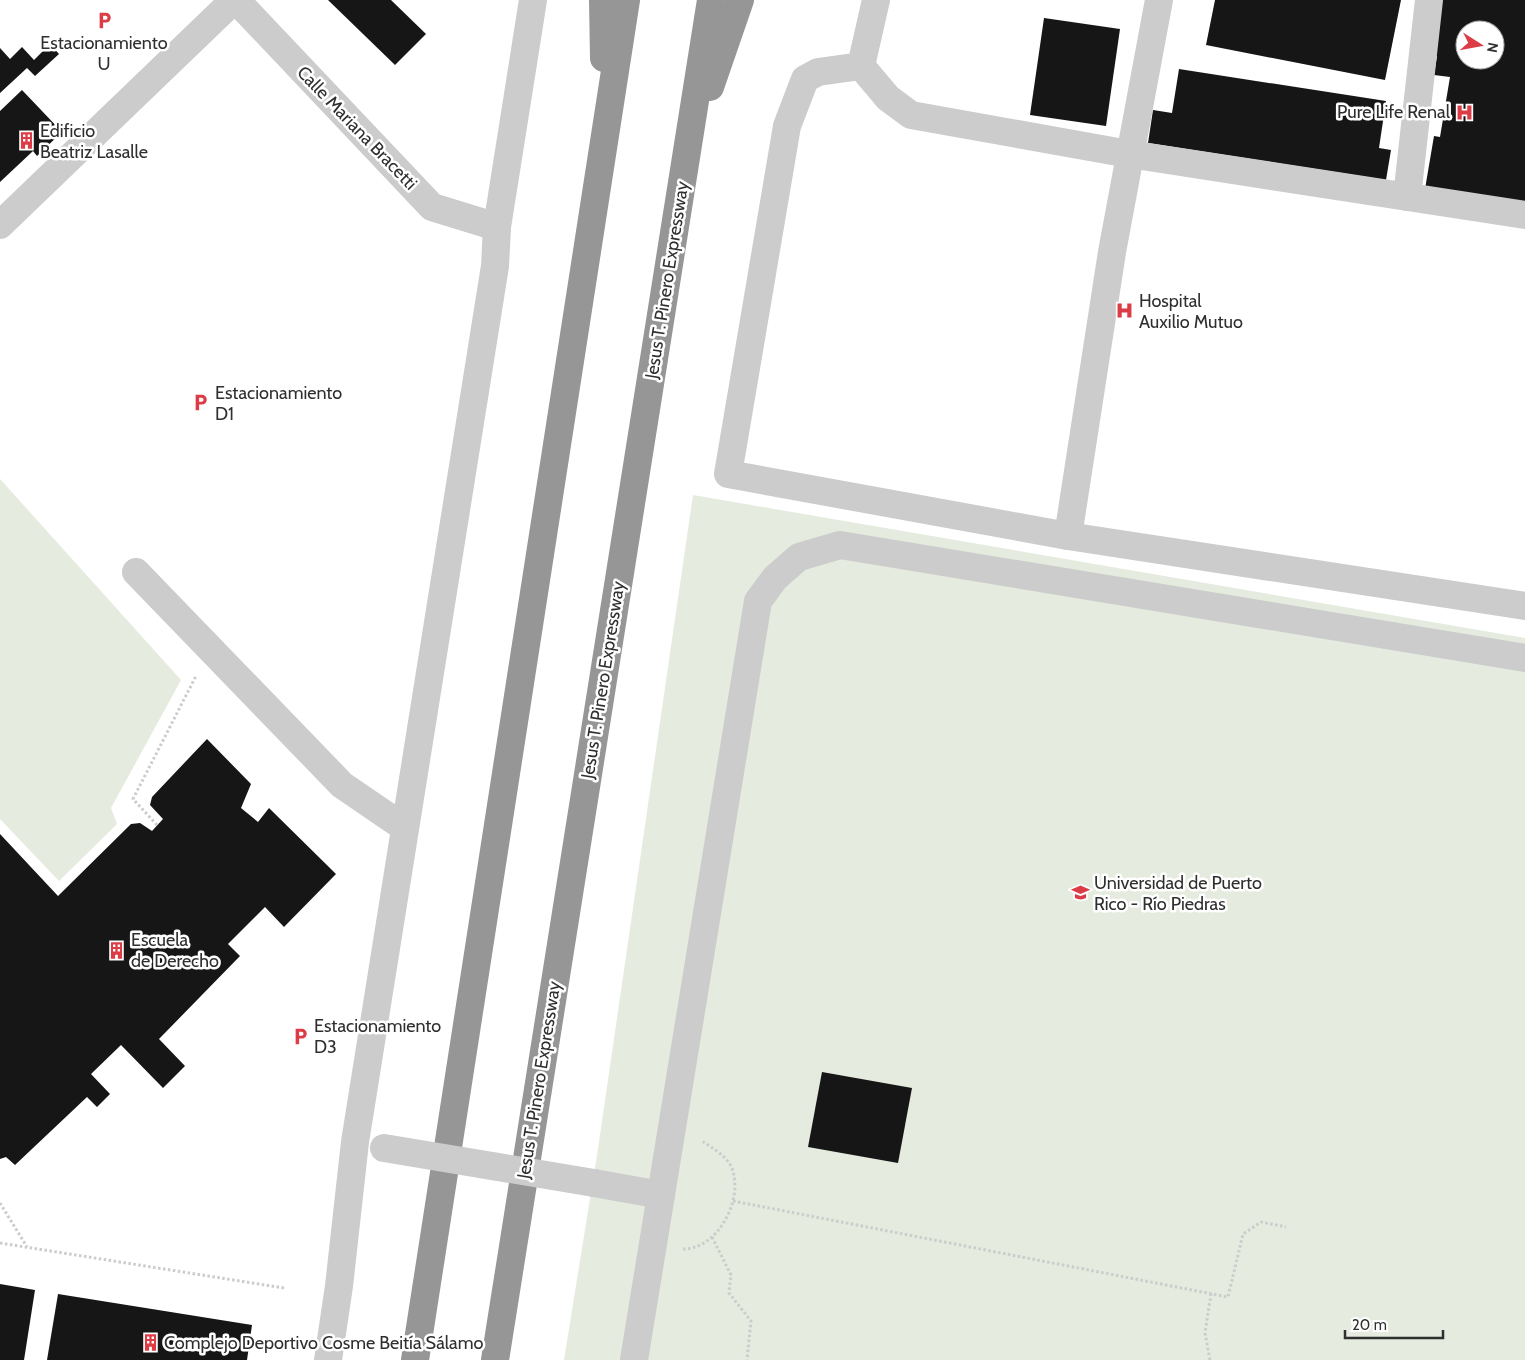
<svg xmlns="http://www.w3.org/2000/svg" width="1525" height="1360" viewBox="0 0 1525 1360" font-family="Cabin,sans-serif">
<rect width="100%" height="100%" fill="#fff"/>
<g fill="#e5ebde">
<polygon points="0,479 181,680 111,808 117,824 59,881 0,819"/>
<polygon points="693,495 1525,638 1525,1360 564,1360 598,1149"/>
</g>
<g fill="#161616" fill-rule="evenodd">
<polygon points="328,0 391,0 426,34 395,65"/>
<polygon points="1215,0 1401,0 1385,80 1206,45"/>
<path d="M 1441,0 L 1525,0 L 1525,205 L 1425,189 L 1434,136 L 1440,137 L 1450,77 L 1434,75 L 1437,56 L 1432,55 ZM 1465,30 L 1495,30 L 1495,60 L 1465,60 Z"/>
<polygon points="1044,18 1120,29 1106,126 1030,115"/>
<polygon points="50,44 59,54 35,76 27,68 0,93 0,48 10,59 22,47 34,60"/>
<polygon points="1179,69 1386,101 1379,148 1391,150 1386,180 1148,143 1153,110 1172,113"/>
<polygon points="22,90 62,132 37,156 33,151 0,182 0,111"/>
<polygon points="207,739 251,784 241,808 258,822 269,808 336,874 284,927 265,907 228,944 240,956 159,1039 185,1066 163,1088 121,1045 91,1074 110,1094 97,1107 87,1097 15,1165 6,1157 0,1159 0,834 58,896 131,824 140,823 152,831 163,819 150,805 152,797"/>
<polygon points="822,1072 912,1088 898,1163 808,1147"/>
<polygon points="0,1284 35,1290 24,1360 0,1360"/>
<polygon points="58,1294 252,1325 247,1360 47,1360"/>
</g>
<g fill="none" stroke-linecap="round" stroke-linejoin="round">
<g stroke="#ccc" stroke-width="3" stroke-dasharray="2.5 2.5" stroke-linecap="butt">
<polyline points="157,825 133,799 196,676"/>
<polyline points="733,1201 1228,1297 1243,1234 1261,1222 1286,1227"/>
<polyline points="0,1203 27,1247"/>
<polyline points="712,1237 731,1275 729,1293 751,1321 747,1360"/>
<polyline points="0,1243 284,1288"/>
<path d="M 683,1249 C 719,1249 745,1197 731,1166 C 726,1156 711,1147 702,1141"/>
<polyline points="1210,1360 1205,1333 1211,1294"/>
</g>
<g stroke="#ccc" stroke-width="28">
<polyline points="236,0 432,207 497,227"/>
<polyline points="876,0 861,66 818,72 805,79 787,126 728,474 1068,536 1525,606"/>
<polyline points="861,66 888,98 911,115 1129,154 1525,215"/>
<polyline points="1407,197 1429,0"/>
<polyline points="0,225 234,0"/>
<polyline points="1068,536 1112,252 1159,0"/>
<polyline points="136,572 342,785 405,828"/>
<polyline points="594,1183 661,1195"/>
<polyline points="328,1360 339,1286 355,1142 495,266 497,227 533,0"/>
<polyline points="634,1360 758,601 775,578 799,557 840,545 1525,658"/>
</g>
<g stroke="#969696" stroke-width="28">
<polyline points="603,0 604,58"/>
<polyline points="710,87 740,0"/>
<polyline points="415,1360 626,0"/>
<polyline points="495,1360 711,0"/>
</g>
<polyline stroke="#ccc" stroke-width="28" points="384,1148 594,1183"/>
</g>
<defs>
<symbol id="parking-bare" viewBox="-9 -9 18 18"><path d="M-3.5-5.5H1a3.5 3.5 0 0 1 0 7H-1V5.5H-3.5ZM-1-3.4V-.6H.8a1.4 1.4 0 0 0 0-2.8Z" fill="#db3c46" stroke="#fff" stroke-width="2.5" paint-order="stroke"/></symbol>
<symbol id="hospital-bare" viewBox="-9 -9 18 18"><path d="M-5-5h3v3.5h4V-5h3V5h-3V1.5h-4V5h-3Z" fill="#db3c46" stroke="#fff" stroke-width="2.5" paint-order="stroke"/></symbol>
<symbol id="building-bare" viewBox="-9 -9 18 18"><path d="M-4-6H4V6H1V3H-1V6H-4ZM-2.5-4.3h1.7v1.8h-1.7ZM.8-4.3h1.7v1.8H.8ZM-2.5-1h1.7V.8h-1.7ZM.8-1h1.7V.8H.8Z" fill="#db3c46" stroke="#fff" stroke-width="2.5" paint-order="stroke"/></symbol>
<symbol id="university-bare" viewBox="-9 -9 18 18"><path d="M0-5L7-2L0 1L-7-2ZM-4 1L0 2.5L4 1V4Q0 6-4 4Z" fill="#db3c46" stroke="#fff" stroke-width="2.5" paint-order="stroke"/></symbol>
</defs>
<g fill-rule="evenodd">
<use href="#parking-bare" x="92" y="8" width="25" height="25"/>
<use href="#hospital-bare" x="1452" y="100" width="25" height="25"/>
<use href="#building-bare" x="14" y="128" width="25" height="25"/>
<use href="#hospital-bare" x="1112" y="298" width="25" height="25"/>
<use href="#parking-bare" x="188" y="390" width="25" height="25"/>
<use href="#university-bare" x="1068" y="880" width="25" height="25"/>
<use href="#building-bare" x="104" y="938" width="25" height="25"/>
<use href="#parking-bare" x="288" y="1024" width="25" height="25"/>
<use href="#building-bare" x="138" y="1330" width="25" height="25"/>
</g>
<g text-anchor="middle" stroke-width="5" stroke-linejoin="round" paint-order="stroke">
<g font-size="18" fill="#2f2f2f" stroke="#fff" text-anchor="start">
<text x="104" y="49" text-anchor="middle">Estacionamiento<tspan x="104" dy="21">U</tspan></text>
<text x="1450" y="118" text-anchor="end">Pure Life Renal</text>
<text x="40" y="137">Edificio<tspan x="40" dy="21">Beatriz Lasalle</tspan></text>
<text x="1139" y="307">Hospital<tspan x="1139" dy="21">Auxilio Mutuo</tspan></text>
<text x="215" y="399">Estacionamiento<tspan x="215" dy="21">D1</tspan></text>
<text x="1094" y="889">Universidad de Puerto<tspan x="1094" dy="21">Rico - Río Piedras</tspan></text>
<text x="131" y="946">Escuela<tspan x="131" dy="21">de Derecho</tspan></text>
<text x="314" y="1032">Estacionamiento<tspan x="314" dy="21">D3</tspan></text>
<text x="164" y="1349">Complejo Deportivo Cosme Beitía Sálamo</text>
</g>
<g font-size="18" fill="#2f2f2f" stroke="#fff">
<text transform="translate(357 128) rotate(46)" y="6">Calle Mariana Bracetti</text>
<text transform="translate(667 280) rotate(-81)" y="6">Jesus T. Pinero Expressway</text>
<text transform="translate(603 680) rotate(-81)" y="6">Jesus T. Pinero Expressway</text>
<text transform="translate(539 1080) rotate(-81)" y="6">Jesus T. Pinero Expressway</text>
</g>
</g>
<g transform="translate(1480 45) rotate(101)"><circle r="24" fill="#ffffff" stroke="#acacac"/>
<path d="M0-4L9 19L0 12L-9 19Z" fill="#db3c46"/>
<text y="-8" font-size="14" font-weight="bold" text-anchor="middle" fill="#2f2f2f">N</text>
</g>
<path d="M1345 1330v8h98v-8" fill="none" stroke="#2f2f2f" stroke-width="2.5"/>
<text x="1352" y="1330" font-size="15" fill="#2f2f2f" stroke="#ffffff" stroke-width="4" paint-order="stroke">20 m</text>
</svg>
